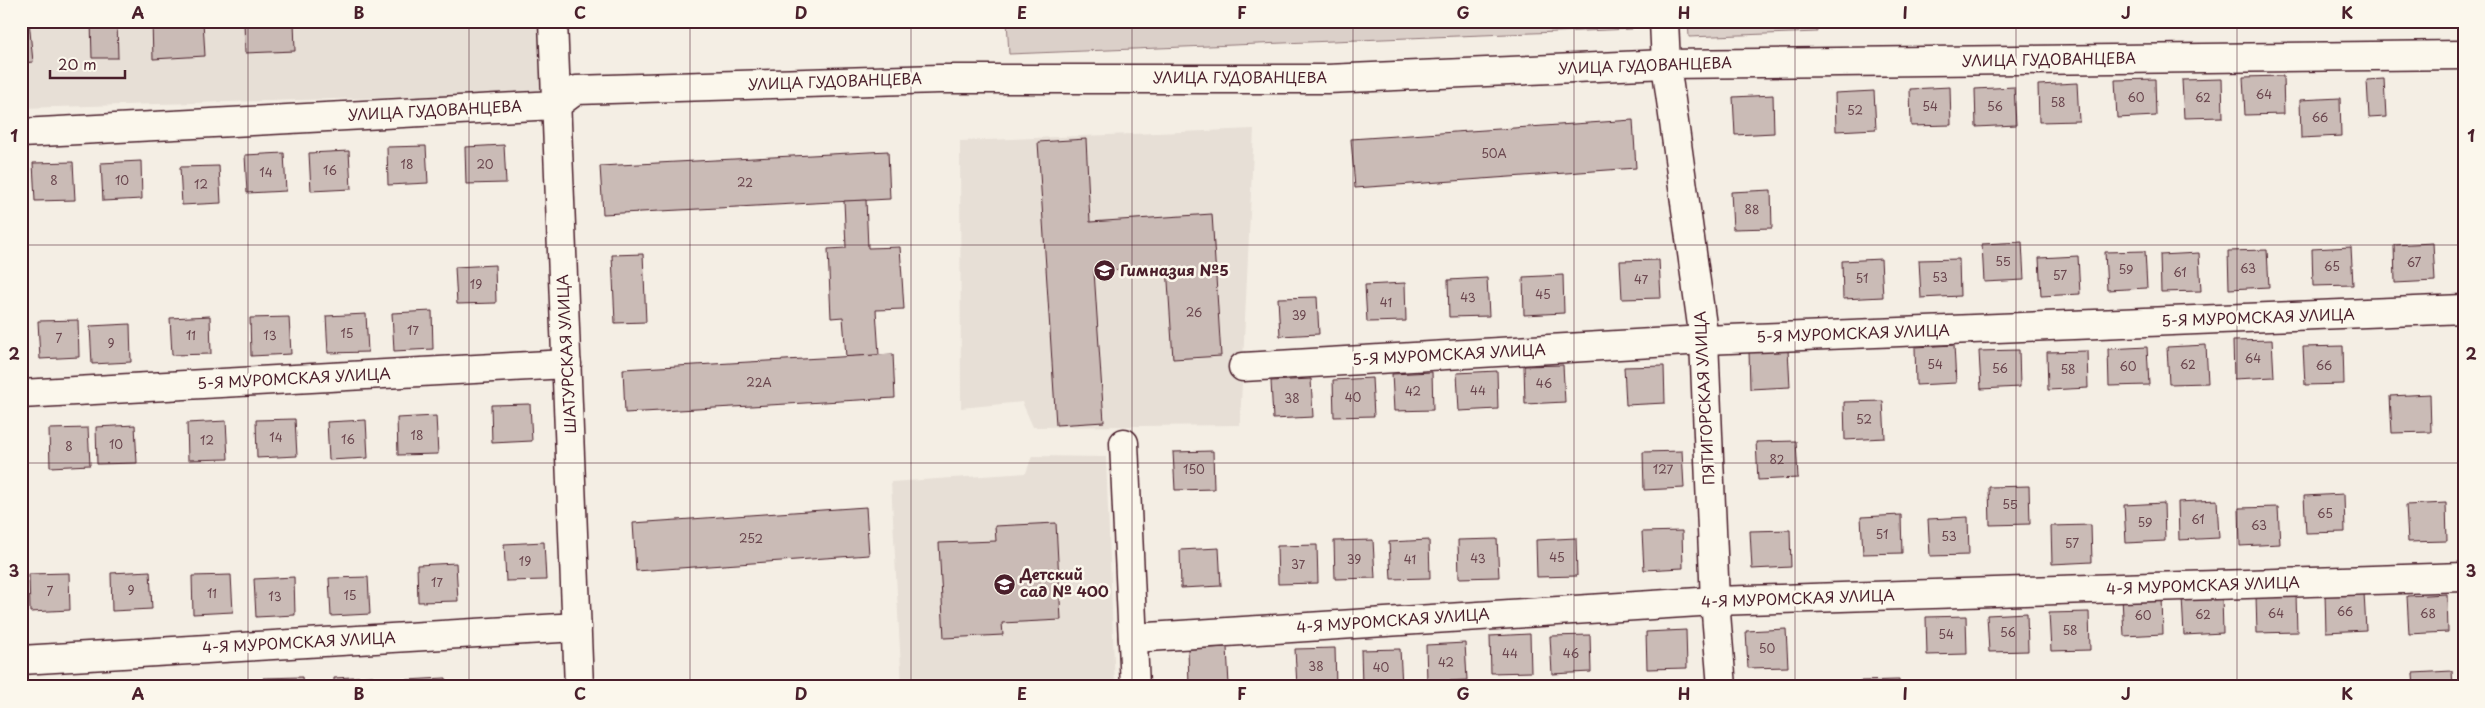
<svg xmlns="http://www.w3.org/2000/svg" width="2485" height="708" viewBox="0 0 2485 708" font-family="'Playpen Sans',sans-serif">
<rect width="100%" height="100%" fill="#f4eee4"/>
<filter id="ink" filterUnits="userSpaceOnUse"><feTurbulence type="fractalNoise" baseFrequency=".02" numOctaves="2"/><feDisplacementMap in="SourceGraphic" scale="10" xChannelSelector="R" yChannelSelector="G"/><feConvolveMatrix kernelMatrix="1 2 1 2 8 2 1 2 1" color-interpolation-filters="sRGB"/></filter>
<g filter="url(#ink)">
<g fill="#e7dfd6">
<polygon points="21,21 540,21 542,93 21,108"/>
<polygon points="1254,129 1240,425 1033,427 1022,402 961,408 960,141"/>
<polygon points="1032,456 1106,457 1115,687 902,687 891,482 1026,473"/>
</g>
<g fill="#dbd0c9" stroke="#92787a">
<polygon points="1007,21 1631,21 1632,29 1009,54"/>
<polygon points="1688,21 1816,21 1817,32 1689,37"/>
</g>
<g fill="#cabbb6" stroke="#4a1f2b">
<polygon points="21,21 29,21 33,62 21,63"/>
<polygon points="91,21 117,21 118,58 92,58"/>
<polygon points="152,21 203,21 205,56 153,59"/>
<polygon points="244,21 294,21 295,51 245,53"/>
<polygon points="2283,76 2284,114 2245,115 2243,77"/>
<polygon points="2155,79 2156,116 2117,118 2115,80"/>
<polygon points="2222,79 2223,117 2184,118 2182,80"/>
<polygon points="2384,79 2386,117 2369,118 2367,80"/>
<polygon points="2077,83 2079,121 2039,122 2038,85"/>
<polygon points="1950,87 1951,125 1911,126 1910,89"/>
<polygon points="2014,87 2016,125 1976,127 1975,89"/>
<polygon points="1874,91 1876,129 1836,131 1835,93"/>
<polygon points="1773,95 1774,133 1735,135 1733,97"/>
<polygon points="2340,98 2341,136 2301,138 2300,100"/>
<polygon points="1633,120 1636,168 1355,188 1351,139"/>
<polygon points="1086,139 1090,222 1212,214 1221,356 1173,359 1167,266 1094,271 1104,422 1056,425 1038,142"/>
<polygon points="504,145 506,183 466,184 465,147"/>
<polygon points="426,146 428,183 388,185 387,147"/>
<polygon points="349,151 351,189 311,191 309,153"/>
<polygon points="888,151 890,199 603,214 600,166"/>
<polygon points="284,153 286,191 247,193 245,155"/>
<polygon points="141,161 142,199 103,201 101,163"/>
<polygon points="73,162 75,200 35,201 33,163"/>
<polygon points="219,166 221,203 182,205 180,167"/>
<polygon points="1771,190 1772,228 1733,229 1731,192"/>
<polygon points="866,200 868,248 900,247 904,309 876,310 879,355 846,357 843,317 831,318 828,249 846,248 844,201"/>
<polygon points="2022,242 2024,280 1984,282 1982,244"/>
<polygon points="2433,243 2435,281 2395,283 2394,245"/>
<polygon points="2351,247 2353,285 2313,286 2312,249"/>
<polygon points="2267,250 2269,287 2229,289 2228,251"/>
<polygon points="2145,251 2147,288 2107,290 2105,252"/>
<polygon points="2199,253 2201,291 2161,292 2160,255"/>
<polygon points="643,254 646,322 615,323 612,255"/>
<polygon points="2078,256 2080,294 2041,296 2039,258"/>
<polygon points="1881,259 1883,297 1843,299 1842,261"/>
<polygon points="1959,259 1960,296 1921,298 1919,260"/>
<polygon points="1659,260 1661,298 1622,299 1620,261"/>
<polygon points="495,265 496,303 457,304 455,267"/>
<polygon points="1563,275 1564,313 1524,315 1523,277"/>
<polygon points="1487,278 1489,316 1449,317 1448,280"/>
<polygon points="1405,283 1406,321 1367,322 1365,285"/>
<polygon points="1317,297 1319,334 1280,336 1278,298"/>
<polygon points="432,311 433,349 394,351 392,313"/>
<polygon points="366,314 368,352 328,353 326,316"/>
<polygon points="210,316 211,354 172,355 170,318"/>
<polygon points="289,317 291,354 251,356 250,318"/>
<polygon points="78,320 79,357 40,359 38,321"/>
<polygon points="130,324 131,362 92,364 90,326"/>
<polygon points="2272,340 2274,377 2234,379 2233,341"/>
<polygon points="1954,345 1956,383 1916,385 1915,347"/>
<polygon points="2206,345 2208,383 2169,384 2167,347"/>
<polygon points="2343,346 2344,384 2305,385 2303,347"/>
<polygon points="2147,347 2149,385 2109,386 2108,349"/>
<polygon points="1788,350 1790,387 1750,389 1749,351"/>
<polygon points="2019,350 2020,387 1981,389 1979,351"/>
<polygon points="2087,351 2088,388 2048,390 2047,352"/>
<polygon points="893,354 895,398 625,413 623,369"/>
<polygon points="1563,365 1565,402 1525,404 1524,366"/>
<polygon points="1664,366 1665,403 1626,405 1624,367"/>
<polygon points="1497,371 1498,409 1459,411 1457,373"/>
<polygon points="1432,372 1433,410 1394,411 1392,374"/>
<polygon points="1372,378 1374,416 1334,417 1333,380"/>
<polygon points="1311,379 1313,417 1273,419 1271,381"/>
<polygon points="2430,394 2431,432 2392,433 2390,396"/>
<polygon points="1883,401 1885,438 1845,440 1844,402"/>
<polygon points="530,404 532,441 492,443 491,405"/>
<polygon points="436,416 438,454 398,455 397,418"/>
<polygon points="295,419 297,456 257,458 256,420"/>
<polygon points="366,420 368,458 329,460 327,422"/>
<polygon points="226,421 228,459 188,460 187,423"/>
<polygon points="135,425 137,463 97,464 96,427"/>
<polygon points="88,428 90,465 50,467 49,429"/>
<polygon points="1796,441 1798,478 1758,480 1756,442"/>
<polygon points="1213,451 1214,489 1175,490 1173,452"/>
<polygon points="1682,451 1684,488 1644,490 1643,452"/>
<polygon points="2029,486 2030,524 1990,525 1989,487"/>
<polygon points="2344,494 2345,532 2306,533 2304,496"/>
<polygon points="2217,500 2219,538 2179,540 2178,502"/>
<polygon points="2164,503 2165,541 2126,543 2124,505"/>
<polygon points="2446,503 2447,541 2408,542 2406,505"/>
<polygon points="866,507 869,555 636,571 633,523"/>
<polygon points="2278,507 2280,544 2240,546 2239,508"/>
<polygon points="1901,515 1902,553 1863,554 1861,517"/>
<polygon points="1968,517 1969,555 1930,556 1928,519"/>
<polygon points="1056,523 1061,620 1002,623 1003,635 944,638 939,543 996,541 995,526"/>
<polygon points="2091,525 2092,562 2052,564 2051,526"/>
<polygon points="1790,530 1791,567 1752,569 1750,531"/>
<polygon points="1682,531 1683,568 1644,570 1642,532"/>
<polygon points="1576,538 1577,576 1537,577 1536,540"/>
<polygon points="1497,539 1499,577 1459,578 1458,540"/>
<polygon points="1373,540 1375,578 1335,579 1334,541"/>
<polygon points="1429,540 1430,578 1391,579 1389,542"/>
<polygon points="544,542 546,580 506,581 504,544"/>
<polygon points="1317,545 1318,583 1278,584 1277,546"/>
<polygon points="1219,548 1221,586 1181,588 1180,550"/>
<polygon points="456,563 458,601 418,602 417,565"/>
<polygon points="150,571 152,609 112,611 111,573"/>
<polygon points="69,573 70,610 30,612 29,574"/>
<polygon points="231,575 233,612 193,614 192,576"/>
<polygon points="294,577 295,615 256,617 254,579"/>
<polygon points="368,577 370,614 331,616 329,578"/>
<polygon points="2364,593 2366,630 2326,632 2325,594"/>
<polygon points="2296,594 2297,632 2257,633 2256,596"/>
<polygon points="2447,594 2448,632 2409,634 2407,596"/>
<polygon points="2162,596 2163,634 2124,636 2122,598"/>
<polygon points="2222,596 2223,633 2184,635 2182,597"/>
<polygon points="2089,612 2090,650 2051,651 2049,613"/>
<polygon points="2027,613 2028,651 1989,652 1987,615"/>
<polygon points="1966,616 1967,654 1927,655 1926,617"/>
<polygon points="1786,629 1788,667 1748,668 1746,631"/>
<polygon points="1686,630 1687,668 1647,669 1646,632"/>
<polygon points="1530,634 1531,672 1491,673 1490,636"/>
<polygon points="1590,635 1591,672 1552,674 1550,636"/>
<polygon points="1465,643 1467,680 1427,682 1426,645"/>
<polygon points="1227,647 1229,685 1189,687 1188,649"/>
<polygon points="1335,648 1336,686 1297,687 1295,649"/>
<polygon points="1400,649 1402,686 1362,687 1361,650"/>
<polygon points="2452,671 2453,687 2414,687 2413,673"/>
<polygon points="373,676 374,687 334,687 334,678"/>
<polygon points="302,677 303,687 263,687 263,678"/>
<polygon points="446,678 446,687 407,687 406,680"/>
<polygon points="1899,680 1899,687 1860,687 1859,681"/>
<polygon points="241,683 241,687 202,687 202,684"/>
<polygon points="531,684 531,687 491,687 491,685"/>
</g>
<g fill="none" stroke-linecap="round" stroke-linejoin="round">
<defs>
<g id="street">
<polyline points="553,21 579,687"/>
<polyline points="1664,21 1666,64 1704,340 1715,601 1722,687"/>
<polyline points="21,133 556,105 576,90 939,79 1327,79 1666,64 2464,55"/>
<polyline points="1243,367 1704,340 2464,309"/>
<polyline points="21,394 567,364"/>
<polyline points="1124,443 1135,687"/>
<polyline points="1133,638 1715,601 2464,577"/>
<polyline points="21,660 577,627"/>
</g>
</defs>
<use href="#street" stroke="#4a1f2b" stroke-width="31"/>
<use href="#street" stroke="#fbf7ec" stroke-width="28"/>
</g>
</g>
<path fill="none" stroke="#4a1f2b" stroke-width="1" stroke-opacity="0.55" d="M 248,21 L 248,687M 469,21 L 469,687M 690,21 L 690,687M 911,21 L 911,687M 1132,21 L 1132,687M 1353,21 L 1353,687M 1574,21 L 1574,687M 1795,21 L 1795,687M 2016,21 L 2016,687M 2237,21 L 2237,687M 21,245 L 2464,245M 21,463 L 2464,463"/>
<defs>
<symbol id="school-disc" viewBox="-11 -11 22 22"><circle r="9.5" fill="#4a1f2b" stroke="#fbf7ec"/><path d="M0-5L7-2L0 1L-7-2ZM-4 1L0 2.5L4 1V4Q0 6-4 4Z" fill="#fff"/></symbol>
</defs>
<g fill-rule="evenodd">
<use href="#school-disc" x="1092" y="258" width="25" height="25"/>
<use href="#school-disc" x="992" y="572" width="25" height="25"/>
</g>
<g text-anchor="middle" stroke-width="5" stroke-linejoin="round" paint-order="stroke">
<g font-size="12" fill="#6a464e">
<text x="2264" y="99">64</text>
<text x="2136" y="102">60</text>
<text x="2203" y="102">62</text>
<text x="2058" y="107">58</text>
<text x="1930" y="111">54</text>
<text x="1995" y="111">56</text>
<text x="1855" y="115">52</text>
<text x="2320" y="122">66</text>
<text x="1494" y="158">50А</text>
<text x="407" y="169">18</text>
<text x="485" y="169">20</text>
<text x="330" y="175">16</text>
<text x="266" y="177">14</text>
<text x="54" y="185">8</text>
<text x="122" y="185">10</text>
<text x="745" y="187">22</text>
<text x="201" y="189">12</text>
<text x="1752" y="214">88</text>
<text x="2003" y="266">55</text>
<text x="2414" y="267">67</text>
<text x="2332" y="271">65</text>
<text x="2248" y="273">63</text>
<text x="2126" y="274">59</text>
<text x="2180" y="277">61</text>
<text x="2060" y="280">57</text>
<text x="1940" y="282">53</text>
<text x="1862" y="283">51</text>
<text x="1641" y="284">47</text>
<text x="476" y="289">19</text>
<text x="1543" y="299">45</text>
<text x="1468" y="302">43</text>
<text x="1386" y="307">41</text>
<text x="1194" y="317">26</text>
<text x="1299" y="320">39</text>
<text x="413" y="335">17</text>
<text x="347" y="338">15</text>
<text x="191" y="340">11</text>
<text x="270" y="340">13</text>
<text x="59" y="343">7</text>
<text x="111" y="348">9</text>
<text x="2253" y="363">64</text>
<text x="1935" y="369">54</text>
<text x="2188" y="369">62</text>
<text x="2324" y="370">66</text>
<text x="2128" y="371">60</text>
<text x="2000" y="373">56</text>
<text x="2068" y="374">58</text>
<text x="759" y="387">22А</text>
<text x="1544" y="388">46</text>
<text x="1478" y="395">44</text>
<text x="1413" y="396">42</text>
<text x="1353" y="402">40</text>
<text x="1292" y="403">38</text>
<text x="1864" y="424">52</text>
<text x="417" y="440">18</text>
<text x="276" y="442">14</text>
<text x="348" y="444">16</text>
<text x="207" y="445">12</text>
<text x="116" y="449">10</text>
<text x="69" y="451">8</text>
<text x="1777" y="464">82</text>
<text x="1194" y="474">150</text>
<text x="1663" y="474">127</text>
<text x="2010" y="509">55</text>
<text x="2325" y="518">65</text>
<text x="2198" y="524">61</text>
<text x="2145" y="527">59</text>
<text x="2259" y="530">63</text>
<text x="1882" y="539">51</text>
<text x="1949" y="541">53</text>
<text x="751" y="543">252</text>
<text x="2072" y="548">57</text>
<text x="1557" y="562">45</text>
<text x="1478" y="563">43</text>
<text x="1354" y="564">39</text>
<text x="1410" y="564">41</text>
<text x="525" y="566">19</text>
<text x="1298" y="569">37</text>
<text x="437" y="587">17</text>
<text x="131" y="595">9</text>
<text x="50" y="596">7</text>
<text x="212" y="598">11</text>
<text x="350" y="600">15</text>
<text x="275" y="601">13</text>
<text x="2345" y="616">66</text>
<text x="2276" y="618">64</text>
<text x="2428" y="618">68</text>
<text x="2203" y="619">62</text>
<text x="2143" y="620">60</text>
<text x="2070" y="635">58</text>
<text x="2008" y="637">56</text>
<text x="1946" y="639">54</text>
<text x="1767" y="653">50</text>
<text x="1510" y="658">44</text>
<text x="1571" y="658">46</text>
<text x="1446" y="667">42</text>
<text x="1316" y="671">38</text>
<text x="1381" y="672">40</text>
</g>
<g font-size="15" fill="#4a1f2b" stroke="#fbf7ec">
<text transform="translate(2049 60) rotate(-1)" y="5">УЛИЦА ГУДОВАНЦЕВА</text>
<text transform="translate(1645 66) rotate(-2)" y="5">УЛИЦА ГУДОВАНЦЕВА</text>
<text x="1240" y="83">УЛИЦА ГУДОВАНЦЕВА</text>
<text transform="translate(835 82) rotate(-2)" y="5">УЛИЦА ГУДОВАНЦЕВА</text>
<text transform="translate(435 111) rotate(-3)" y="5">УЛИЦА ГУДОВАНЦЕВА</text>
<text transform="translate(2258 318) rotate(-2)" y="5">5-Я МУРОМСКАЯ УЛИЦА</text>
<text transform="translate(1853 334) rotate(-2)" y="5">5-Я МУРОМСКАЯ УЛИЦА</text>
<text transform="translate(567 354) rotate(-93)" y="5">ШАТУРСКАЯ УЛИЦА</text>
<text transform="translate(1449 355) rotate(-3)" y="5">5-Я МУРОМСКАЯ УЛИЦА</text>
<text transform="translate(294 379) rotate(-3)" y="5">5-Я МУРОМСКАЯ УЛИЦА</text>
<text transform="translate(1705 398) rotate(-93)" y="5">ПЯТИГОРСКАЯ УЛИЦА</text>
<text transform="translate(2203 586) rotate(-2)" y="5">4-Я МУРОМСКАЯ УЛИЦА</text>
<text transform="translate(1798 599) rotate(-2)" y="5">4-Я МУРОМСКАЯ УЛИЦА</text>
<text transform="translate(1393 621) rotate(-4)" y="5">4-Я МУРОМСКАЯ УЛИЦА</text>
<text transform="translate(299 643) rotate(-3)" y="5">4-Я МУРОМСКАЯ УЛИЦА</text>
</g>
<g font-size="15" font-weight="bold" fill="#4a1f2b" stroke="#fbf7ec" text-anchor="start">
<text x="1120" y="276">Гимназия №5</text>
<text x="1020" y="580">Детский<tspan x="1020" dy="17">сад № 400</tspan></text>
</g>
</g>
<rect width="2485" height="708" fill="none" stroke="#fbf7ec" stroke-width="55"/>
<path d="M50 70v8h75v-8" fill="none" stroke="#4a1f2b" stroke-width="2.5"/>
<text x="58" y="70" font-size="15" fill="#4a1f2b" stroke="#fbf7ec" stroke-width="4" paint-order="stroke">20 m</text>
<rect x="28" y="28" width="2430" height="652" fill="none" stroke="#4a1f2b" stroke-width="2"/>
<g font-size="16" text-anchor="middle" font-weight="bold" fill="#4a1f2b">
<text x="138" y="19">A</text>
<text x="359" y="19">B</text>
<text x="580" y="19">C</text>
<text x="801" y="19">D</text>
<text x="1022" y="19">E</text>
<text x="1242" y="19">F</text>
<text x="1463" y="19">G</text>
<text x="1684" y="19">H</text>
<text x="1905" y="19">I</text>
<text x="2126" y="19">J</text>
<text x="2347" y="19">K</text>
<text x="14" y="142">1</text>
<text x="2471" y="142">1</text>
<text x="14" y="360">2</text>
<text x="2471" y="360">2</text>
<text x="14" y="577">3</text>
<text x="2471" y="577">3</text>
<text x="138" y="700">A</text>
<text x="359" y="700">B</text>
<text x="580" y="700">C</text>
<text x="801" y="700">D</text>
<text x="1022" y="700">E</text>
<text x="1242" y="700">F</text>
<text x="1463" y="700">G</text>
<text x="1684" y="700">H</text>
<text x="1905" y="700">I</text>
<text x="2126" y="700">J</text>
<text x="2347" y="700">K</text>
</g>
</svg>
